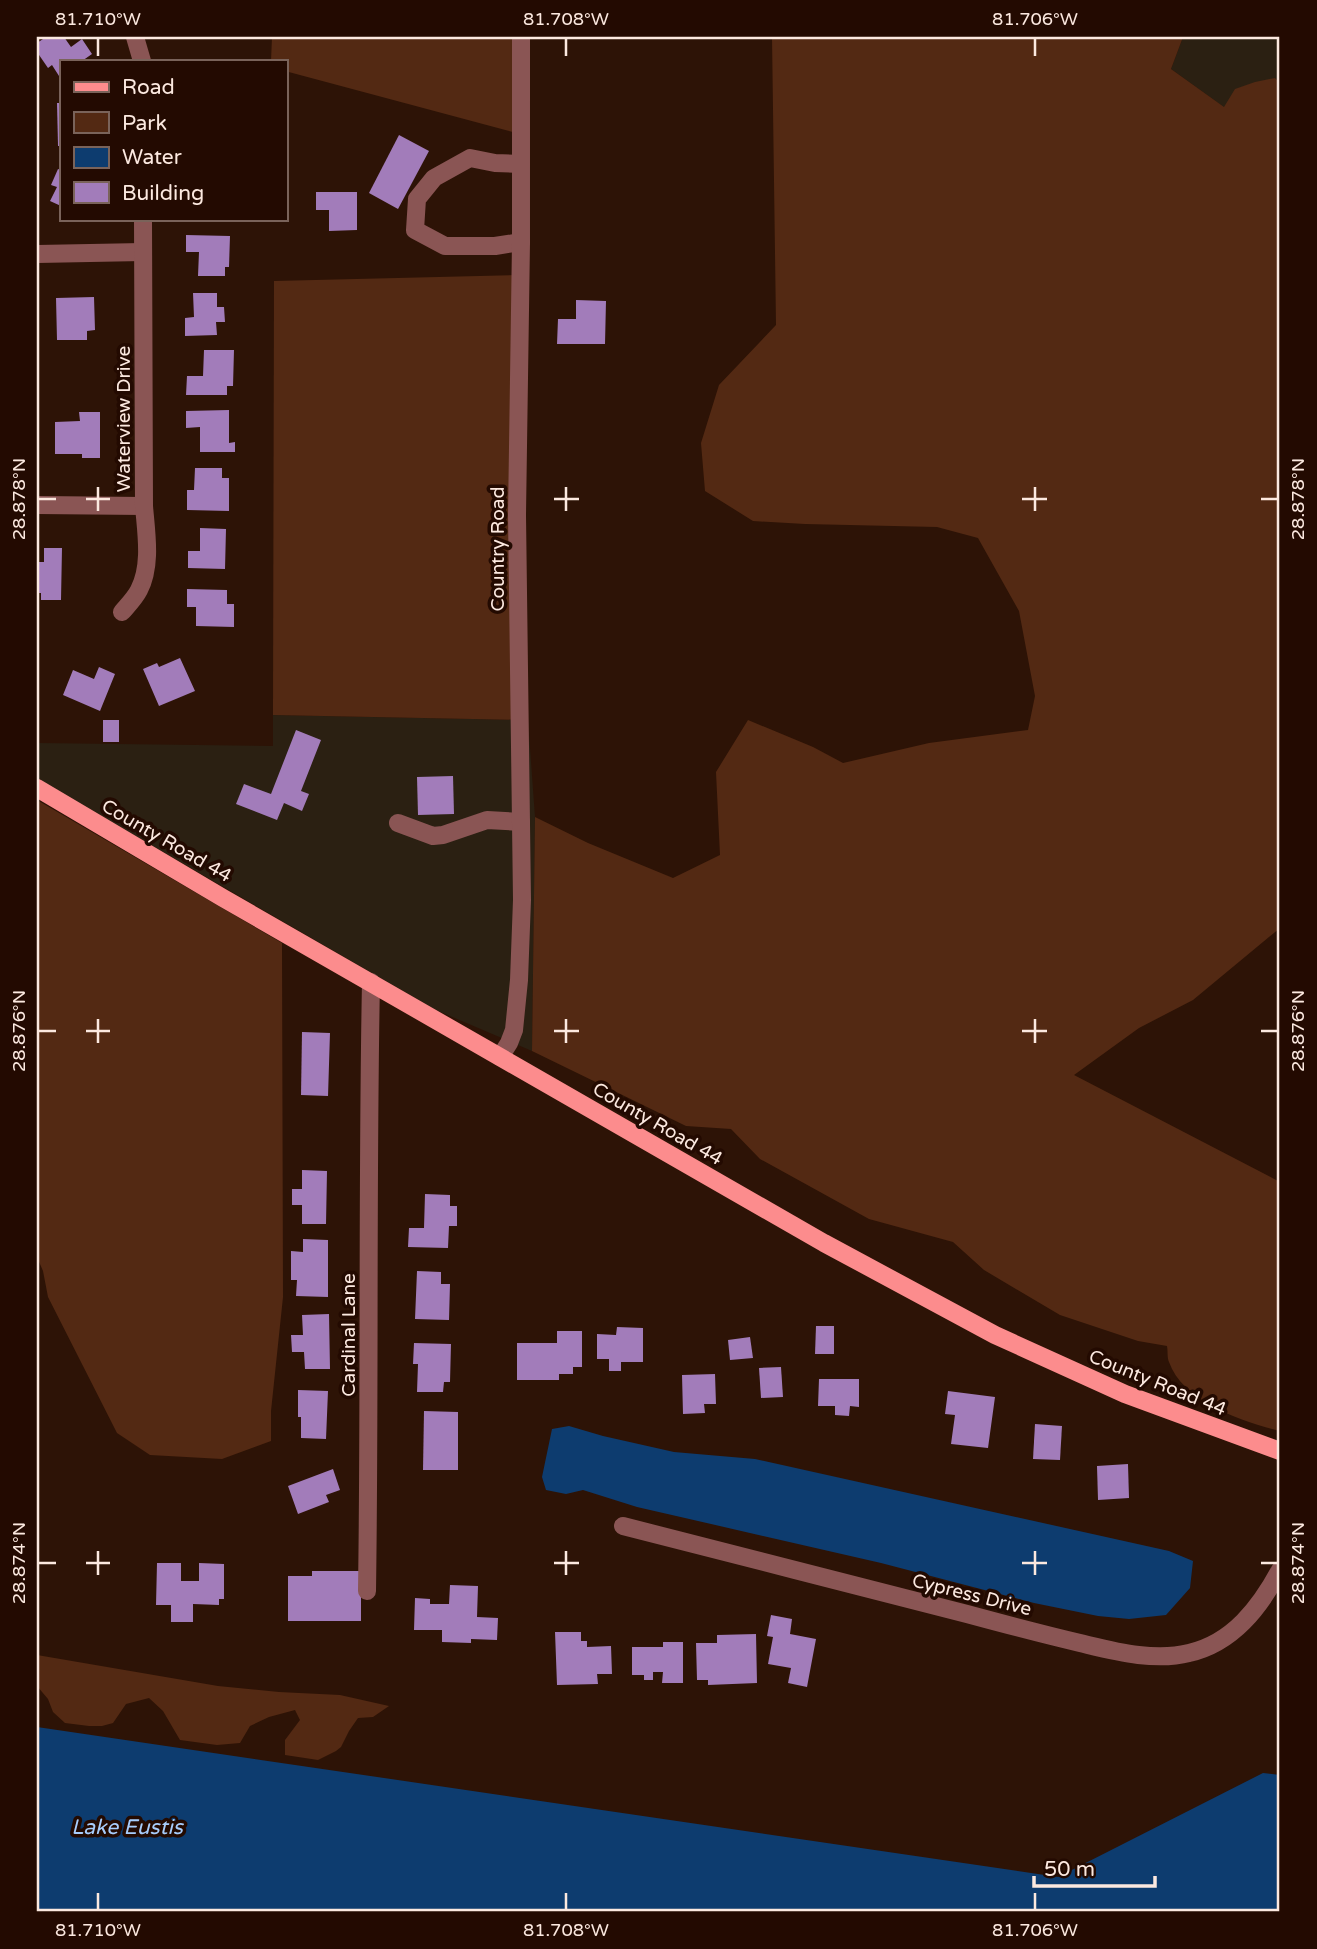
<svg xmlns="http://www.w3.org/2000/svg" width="1317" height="1949" viewBox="0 0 1317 1949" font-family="'Varela Round',sans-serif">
<rect width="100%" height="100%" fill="#2d1306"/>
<g fill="#2b2012">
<polygon points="1183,37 1280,37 1280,83 1275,78 1228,103 1225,108 1171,69"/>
<polygon points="273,715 528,720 535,817 532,1051 436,1010 37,779 37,743 273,746"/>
</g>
<g fill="#532913">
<polygon points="272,37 519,37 520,134 285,71 285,61 271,61"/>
<path d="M 772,37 L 1183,37 L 1171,69 L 1224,107 L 1235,89 L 1255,82 L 1275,78 L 1280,83 L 1280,928 L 1193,1000 L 1139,1028 L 1074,1075 L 1280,1182 L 1280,1431 C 1243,1422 1183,1402 1169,1362 C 1167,1358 1168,1351 1167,1346 L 1138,1341 L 1060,1315 L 984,1270 L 953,1242 L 869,1219 L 760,1159 L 731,1129 L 686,1126 L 532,1051 L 535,817 L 588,843 L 673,878 L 720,855 L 716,772 L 748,720 L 813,747 L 843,763 L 929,743 L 1028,730 L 1035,696 L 1019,611 L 978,538 L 937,527 L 805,524 L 753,521 L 705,491 L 701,443 L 719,385 L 776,325 Z"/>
<polygon points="519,275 528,720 273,715 274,281"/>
<polygon points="37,800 282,943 283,1297 271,1411 271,1441 222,1459 150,1455 117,1433 48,1297 43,1271 37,1257"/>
<polygon points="37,1655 218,1686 279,1692 340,1695 389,1706 373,1717 358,1718 349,1731 341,1747 336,1751 318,1760 285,1755 285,1740 300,1720 295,1710 269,1717 250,1726 240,1743 217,1745 180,1740 163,1711 149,1698 126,1704 113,1723 102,1726 89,1726 65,1723 53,1712 48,1699 37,1686"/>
</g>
<g fill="#0d3c6f">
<polygon points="569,1426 603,1436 674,1452 755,1459 1169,1551 1193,1561 1190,1588 1166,1615 1129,1619 1098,1616 1034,1603 881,1563 637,1507 583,1490 566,1494 546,1490 542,1477 552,1429"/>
<polygon points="37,1727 1058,1877 1263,1773 1280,1775 1280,1912 37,1912"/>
</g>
<g fill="#a27cba">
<polygon points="46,37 64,37 71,47 82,39 92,54 82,61 61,61 61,75 59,76 52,65 48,68 37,52 37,43"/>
<polygon points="57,103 61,103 61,146 58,146"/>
<polygon points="399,135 429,151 398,209 369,193"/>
<polygon points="58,169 61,170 61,206 50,201 57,187 51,185"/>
<polygon points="316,192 357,192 357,230 329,231 329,210 316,210"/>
<polygon points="186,235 230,236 229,267 225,267 225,276 198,276 199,252 186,252"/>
<polygon points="193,293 217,293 217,307 224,307 225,322 216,322 217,335 185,336 185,318 194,317"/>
<polygon points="94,297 95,330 87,331 87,340 57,340 56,298"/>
<polygon points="576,300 606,301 605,344 557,344 558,319 576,319"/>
<polygon points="204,350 234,350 233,386 227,386 227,395 186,395 187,376 203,376"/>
<polygon points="229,410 229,443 235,442 235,452 200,452 200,427 186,428 186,411"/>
<polygon points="79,412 100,412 100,458 82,458 82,454 55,454 55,422 80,421"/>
<polygon points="195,468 222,468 222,478 229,478 229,511 187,510 187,490 194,490"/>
<polygon points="200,528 226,529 225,569 188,568 188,551 200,551"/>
<polygon points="44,548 62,548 61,600 41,600 41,593 37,593 37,562 44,562"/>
<polygon points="187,589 227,590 227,604 234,604 234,627 196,626 196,607 187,607"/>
<polygon points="180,658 195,691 159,706 143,669 157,663 159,667"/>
<polygon points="99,667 115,674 100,711 63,695 73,670 94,679"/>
<rect x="103" y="720" width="16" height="22"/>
<polygon points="296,730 321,740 301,791 309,794 302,811 284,803 277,820 236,804 244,784 271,794"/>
<polygon points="453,776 454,814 418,815 417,777"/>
<polygon points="302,1032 330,1033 328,1096 301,1095"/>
<polygon points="302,1170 327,1171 326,1224 302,1224 302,1205 292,1205 292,1189 302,1189"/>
<polygon points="425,1194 450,1195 450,1206 457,1206 457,1226 449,1226 448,1248 408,1247 409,1228 424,1228"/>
<polygon points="303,1239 328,1240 328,1297 296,1296 297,1280 291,1280 291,1251 303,1252"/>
<polygon points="417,1271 441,1272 441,1284 450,1284 449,1320 415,1319"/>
<polygon points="329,1314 330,1369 305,1369 304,1352 292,1352 291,1335 303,1335 302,1315"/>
<polygon points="816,1326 834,1326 834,1354 815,1354"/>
<polygon points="617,1327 643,1328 643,1362 621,1362 621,1371 609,1371 609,1359 597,1359 597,1334 616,1335"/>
<polygon points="557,1331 582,1331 582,1367 573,1367 573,1374 559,1374 559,1380 517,1380 517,1343 557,1343"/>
<polygon points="750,1337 753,1358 730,1360 728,1340"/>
<polygon points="414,1343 451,1344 450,1382 444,1382 443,1392 417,1392 418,1364 413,1364"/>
<polygon points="781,1367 783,1397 761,1398 759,1368"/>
<polygon points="715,1374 716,1404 704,1404 705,1413 683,1414 682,1375"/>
<polygon points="819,1379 859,1379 859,1407 850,1406 849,1416 835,1415 835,1406 818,1406"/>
<polygon points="298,1390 328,1391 326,1439 301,1438 301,1417 298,1417"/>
<polygon points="948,1391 995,1397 988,1448 951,1444 955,1415 945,1414"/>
<polygon points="424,1411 458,1412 458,1470 423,1470"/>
<polygon points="1035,1424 1062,1426 1060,1460 1033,1459"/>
<polygon points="1128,1464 1129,1498 1098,1500 1097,1466"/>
<polygon points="333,1469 340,1490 326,1495 329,1502 298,1514 288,1486"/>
<polygon points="157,1563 181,1563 181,1581 199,1581 199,1563 224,1564 224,1599 219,1599 219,1605 193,1604 193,1622 171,1622 171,1605 156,1605"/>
<polygon points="312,1571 361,1571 361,1621 288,1621 288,1576 312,1576"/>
<polygon points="450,1585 478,1586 477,1617 498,1618 497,1640 471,1639 471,1643 442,1642 442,1630 414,1630 415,1598 430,1599 430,1604 449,1604"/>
<polygon points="771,1615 792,1619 790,1634 816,1639 807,1687 788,1683 791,1668 768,1664 773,1637 767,1636"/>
<polygon points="555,1632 581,1632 581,1641 587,1641 587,1647 611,1646 612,1674 597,1674 598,1684 557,1685"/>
<polygon points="756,1634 757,1683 708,1685 708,1680 697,1680 696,1643 717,1643 717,1635"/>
<polygon points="663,1642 683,1642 683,1683 662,1683 663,1672 653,1672 653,1680 644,1680 644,1675 632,1675 632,1647 663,1647"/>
</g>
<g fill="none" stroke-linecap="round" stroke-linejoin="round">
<g stroke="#8a5554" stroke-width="18">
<polyline points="135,37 142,61"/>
<polyline points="521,242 495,246 445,246 415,230 417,199 434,178 470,158 495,163 521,164"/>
<polyline points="37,254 143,252"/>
<polyline points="37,505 144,506"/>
<path d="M 122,612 C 128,605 135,598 139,590 C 152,565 146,532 144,506 L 143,219"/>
<polyline points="398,823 433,836 443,835 487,820 521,822"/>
<polyline points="500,1057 509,1043 514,1030 519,980 522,900 517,515 521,242 521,37"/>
<path d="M 623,1526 C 738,1555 852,1585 967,1614 C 1004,1624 1042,1634 1080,1643 C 1114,1651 1154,1662 1189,1653 C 1233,1643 1260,1607 1280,1570"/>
<path d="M 367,1591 C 370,1388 367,1185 371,982"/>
</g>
<polyline stroke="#fc8c8d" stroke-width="18" points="37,788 223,898 824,1243 995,1335 1125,1394 1280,1451"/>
</g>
<path fill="none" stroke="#fce9e0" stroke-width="2.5" d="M 98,38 L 98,56M 566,38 L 566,56M 1035,38 L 1035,56M 98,487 L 98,511M 566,487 L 566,511M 1035,487 L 1035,511M 38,499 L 56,499M 86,499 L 110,499M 554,499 L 579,499M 1022,499 L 1047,499M 1261,499 L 1278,499M 98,1019 L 98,1043M 566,1019 L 566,1043M 1035,1019 L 1035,1043M 38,1031 L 56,1031M 86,1031 L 110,1031M 554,1031 L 579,1031M 1022,1031 L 1047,1031M 1261,1031 L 1278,1031M 98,1551 L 98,1575M 566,1551 L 566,1575M 1035,1551 L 1035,1575M 38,1563 L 56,1563M 86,1563 L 110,1563M 554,1563 L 579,1563M 1022,1563 L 1047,1563M 1261,1563 L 1278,1563M 98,1893 L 98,1910M 566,1893 L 566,1910M 1035,1893 L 1035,1910"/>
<g text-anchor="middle" stroke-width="7" stroke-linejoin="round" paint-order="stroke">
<g font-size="19" fill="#fce9e0" stroke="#230a01">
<text transform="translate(123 419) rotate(-90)" y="7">Waterview Drive</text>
<text transform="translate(497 549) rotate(-90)" y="7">Country Road</text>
<text transform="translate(167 840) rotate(30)" y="7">County Road 44</text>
<text transform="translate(658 1123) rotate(30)" y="7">County Road 44</text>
<text transform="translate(348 1335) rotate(-90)" y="7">Cardinal Lane</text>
<text transform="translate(1158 1382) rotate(22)" y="7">County Road 44</text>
<text transform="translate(972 1594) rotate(14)" y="7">Cypress Drive</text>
</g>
<g font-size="21" font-style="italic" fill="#a7cdfc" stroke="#230a01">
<text x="127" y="1834">Lake Eustis</text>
</g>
</g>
<rect width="1317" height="1949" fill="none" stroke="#230a01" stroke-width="77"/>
<rect x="60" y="60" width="228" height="161" fill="#230a01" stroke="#7a635a" stroke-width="2"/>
<rect x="74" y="82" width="35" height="10" fill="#fc8c8d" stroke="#7a635a" stroke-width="2"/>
<text x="122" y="94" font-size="21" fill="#fce9e0">Road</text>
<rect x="74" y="112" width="35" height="21" fill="#532913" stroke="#7a635a" stroke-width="2"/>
<text x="122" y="130" font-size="21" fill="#fce9e0">Park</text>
<rect x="74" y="147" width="35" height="21" fill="#0d3c6f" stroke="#7a635a" stroke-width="2"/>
<text x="122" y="164" font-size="21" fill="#fce9e0">Water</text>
<rect x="74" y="182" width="35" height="21" fill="#a27cba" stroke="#7a635a" stroke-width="2"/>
<text x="122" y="200" font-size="21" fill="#fce9e0">Building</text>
<path d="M1034 1876v10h121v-10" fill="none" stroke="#fce9e0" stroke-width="3.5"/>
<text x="1044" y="1876" font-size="21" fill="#fce9e0" stroke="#230a01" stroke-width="5" paint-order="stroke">50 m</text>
<rect x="38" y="38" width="1240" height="1872" fill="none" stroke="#fce9e0" stroke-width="2.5"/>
<g font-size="18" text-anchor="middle" fill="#fce9e0">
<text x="98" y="25">81.710°W</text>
<text x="566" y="25">81.708°W</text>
<text x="1035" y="25">81.706°W</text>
<text transform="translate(19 499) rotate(-90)" y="6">28.878°N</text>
<text transform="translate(1298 499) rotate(-90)" y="6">28.878°N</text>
<text transform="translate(19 1031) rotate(-90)" y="6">28.876°N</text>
<text transform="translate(1298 1031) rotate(-90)" y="6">28.876°N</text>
<text transform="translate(19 1563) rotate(-90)" y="6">28.874°N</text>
<text transform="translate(1298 1563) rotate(-90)" y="6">28.874°N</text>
<text x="98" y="1936">81.710°W</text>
<text x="566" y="1936">81.708°W</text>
<text x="1035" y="1936">81.706°W</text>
</g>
</svg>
